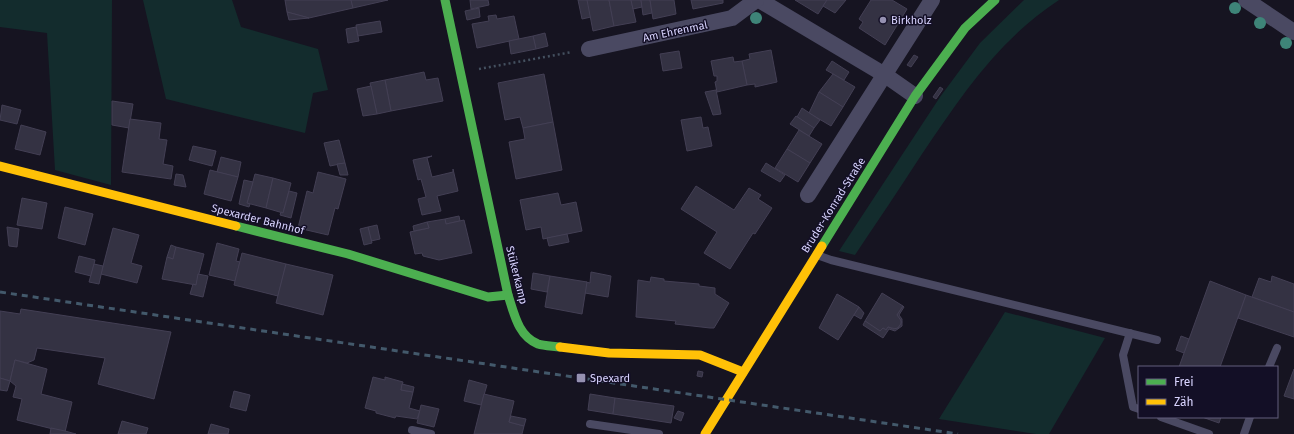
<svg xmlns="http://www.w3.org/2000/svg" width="1294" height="434" viewBox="0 0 1294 434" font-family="'Fira Sans',sans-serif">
<rect width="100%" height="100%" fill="#161421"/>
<g fill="#132c2d">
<polygon points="0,0 112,0 111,185 55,170 47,33 0,27"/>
<polygon points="143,0 232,0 241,27 318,49 328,90 313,93 305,133 166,99"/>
<path d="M 1024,0 L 1059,0 C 999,39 961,96 922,154 C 900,188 877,222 855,255 L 839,251 L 940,97 L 980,43 Z"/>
<polygon points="1005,312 1105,338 1049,434 1036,434 939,419"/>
</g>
<g fill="#343243" stroke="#433f54">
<polygon points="285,0 351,0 353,8 309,18 287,12"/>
<polygon points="351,0 388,0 353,8"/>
<polygon points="470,0 488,0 489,5 471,9"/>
<polygon points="578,0 588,0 591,17 582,19"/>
<polygon points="587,0 609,0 614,26 593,31"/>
<polygon points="609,0 631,0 636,22 614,26"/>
<polygon points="631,0 641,0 642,7 633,9"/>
<polygon points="641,0 650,0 652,13 643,15"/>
<polygon points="650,0 674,0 676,14 653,19"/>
<polygon points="691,0 723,0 723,3 693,9"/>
<polygon points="795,0 827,0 818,14"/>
<polygon points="827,0 846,0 835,13 823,6"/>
<polygon points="871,0 892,0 907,9 885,45 859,28 863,22 859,19"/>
<polygon points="479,8 480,17 467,20 465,11"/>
<polygon points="287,12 302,16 309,18 289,20"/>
<polygon points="496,15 497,19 514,16 519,39 477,48 472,24 489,21 488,16"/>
<polygon points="380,21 382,32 358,36 356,25"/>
<polygon points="356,27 359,41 348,43 346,29"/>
<polygon points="545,33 548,46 536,49 533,36"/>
<polygon points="533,36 536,49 511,54 509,41"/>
<polygon points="771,50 777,82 755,87 755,84 747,85 742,61 750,59 749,54"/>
<polygon points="679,51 682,68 663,71 660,54"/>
<polygon points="914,55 918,57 911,67 907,65"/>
<polygon points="733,57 734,62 742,61 747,85 717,92 715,82 717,81 717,76 714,76 711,61"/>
<polygon points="832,61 849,72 844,80 826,70"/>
<polygon points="424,72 426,80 438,78 443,101 391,111 385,80"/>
<polygon points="544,74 553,122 523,128 520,117 505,120 498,83"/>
<polygon points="833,74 855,87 843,107 819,92"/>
<polygon points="385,80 391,111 377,114 370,83"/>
<polygon points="371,86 377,114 363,116 357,89"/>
<polygon points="940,87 943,89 936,99 933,97"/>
<polygon points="716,90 721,114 713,115 705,92"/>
<polygon points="819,92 843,107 831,126 809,113"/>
<polygon points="112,101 133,104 129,128 112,125"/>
<polygon points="2,105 21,110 17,124 0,120"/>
<polygon points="802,108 820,120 814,128 797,117"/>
<polygon points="796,116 814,128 809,136 790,124"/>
<polygon points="701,117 703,128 708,127 712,146 687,151 681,120"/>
<polygon points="130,119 161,123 159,139 167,140 163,164 173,166 171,179 122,172"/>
<polygon points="553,122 562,170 516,179 509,142 525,139 523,128"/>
<polygon points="21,125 46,132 40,155 15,149"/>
<polygon points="799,130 822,144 810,163 787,149"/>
<polygon points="339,140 345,163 330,166 324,143"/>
<polygon points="193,146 216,151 212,166 189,160"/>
<polygon points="787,149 810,163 798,182 775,168"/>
<polygon points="432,156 427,158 432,177 453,172 453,169 458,191 437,196 441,211 422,215 418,199 426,197 421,179 418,180 413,160"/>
<polygon points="221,157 241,162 238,177 217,172"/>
<polygon points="345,163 348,175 340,175 337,164"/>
<polygon points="766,163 785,175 780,182 761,171"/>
<polygon points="210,170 238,177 231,201 204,194"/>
<polygon points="318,172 346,179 338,209 335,208 328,235 298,228 307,191 313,193"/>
<polygon points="176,174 183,175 186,187 174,185"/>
<polygon points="255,174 273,178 266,208 247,203"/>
<polygon points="273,178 291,183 283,213 266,208"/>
<polygon points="244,180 253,182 247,203 250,204 249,207 239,204"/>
<polygon points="696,186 734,210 749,188 761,195 758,199 772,208 755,234 753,233 730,269 704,253 717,232 681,209"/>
<polygon points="289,191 297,193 291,218 280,215 281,212 283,213"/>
<polygon points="558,193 561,205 576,202 582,231 543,239 541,227 526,230 520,200"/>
<polygon points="22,198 47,203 42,229 17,225"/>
<polygon points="65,207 93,214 85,245 58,238"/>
<polygon points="459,216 460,221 446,224 445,219"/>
<polygon points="445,219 446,224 464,220 472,253 439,260 423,256 422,253 415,254 410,232 429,228 427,222"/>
<polygon points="427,222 429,228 414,231 413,226"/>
<polygon points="377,225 380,239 371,241 368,227"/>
<polygon points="7,227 19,229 17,247 9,246"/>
<polygon points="368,227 372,243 364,245 360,229"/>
<polygon points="113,228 139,235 131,263 142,266 137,283 101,274"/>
<polygon points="567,234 569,242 549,246 547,238"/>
<polygon points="217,243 239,249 236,261 240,262 235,281 209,275"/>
<polygon points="171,245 176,247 173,259 167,257"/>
<polygon points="176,247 204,254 196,285 162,279 167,257 173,259"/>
<polygon points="242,253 286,264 278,296 234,285"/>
<polygon points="79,256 95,260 91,276 75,272"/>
<polygon points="94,264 103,266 99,284 89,282"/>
<polygon points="286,264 333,275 323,315 276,303"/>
<polygon points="591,272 611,276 608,297 585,293 586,282 590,283"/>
<polygon points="533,273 550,276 547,292 531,289"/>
<polygon points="198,274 208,276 203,297 190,294 193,284 196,285"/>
<polygon points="550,276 587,282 582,314 545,307"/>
<polygon points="1272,276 1294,284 1294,312 1252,297 1259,278 1271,282"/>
<polygon points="651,277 664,279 664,281 699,284 699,286 715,288 715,294 729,303 714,328 710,328 675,324 676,321 636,317 638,280 650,282"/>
<polygon points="1210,281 1246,295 1220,367 1179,367"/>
<polygon points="882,293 903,306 897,315 901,319 901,325 896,329 888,327 886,330 883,328 880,331 865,321"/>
<polygon points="837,294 859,307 838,340 819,328"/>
<polygon points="1246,295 1294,312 1294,337 1238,318"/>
<polygon points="903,306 904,307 899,315 902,319 902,326 895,331 889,329 883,338 863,325 865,321 880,331 883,328 886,330 888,327 893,329 898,328 902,322 897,315"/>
<polygon points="859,307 864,313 861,319 854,315"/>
<polygon points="21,309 171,332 154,399 98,384 105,358 37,348 34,360 27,363 15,360 10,381 0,378 0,311 20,314"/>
<polygon points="1181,336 1189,339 1184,353 1176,350"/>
<polygon points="15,360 47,369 41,394 72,402 65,432 17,420 22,399 13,397 16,386 10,381"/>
<polygon points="1294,369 1294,399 1284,396"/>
<polygon points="698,371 703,372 702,377 697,376"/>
<polygon points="373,377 385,380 385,377 403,382 401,390 413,392 409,408 420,411 417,419 396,416 395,418 376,413 376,411 365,408"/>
<polygon points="0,378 10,381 7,391 0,390"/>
<polygon points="469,380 487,385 481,405 464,401"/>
<polygon points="402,384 414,387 413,392 401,390"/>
<polygon points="234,391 250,395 246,411 230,407"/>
<polygon points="484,394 514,401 509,422 524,426 522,434 474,434"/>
<polygon points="590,394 615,398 613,414 588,410"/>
<polygon points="615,398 674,406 671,423 613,414"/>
<polygon points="421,405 439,409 434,427 417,423"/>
<polygon points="678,411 684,413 681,421 674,418"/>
<polygon points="511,416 526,419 524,426 509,422"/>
<polygon points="1202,417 1221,417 1219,423"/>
<polygon points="122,421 148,428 146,434 118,434"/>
<polygon points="211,424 229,429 228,434 208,434"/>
<polygon points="51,428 65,431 76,434 50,434"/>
</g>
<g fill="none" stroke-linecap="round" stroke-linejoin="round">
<polyline stroke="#44505f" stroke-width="2.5" stroke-dasharray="2 3" stroke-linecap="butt" points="479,69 572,52"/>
<g stroke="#4a4962" stroke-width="8">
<polyline points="817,255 831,260 1157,340"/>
<polyline points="1130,333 1123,355 1133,407 1139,409"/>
<polyline points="1269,367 1277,348"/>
<polyline points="1161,417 1209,434"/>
<polyline points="590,424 659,434"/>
<polyline points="412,430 431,434"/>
<polyline points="1244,434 1250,417"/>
</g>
<g stroke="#4a4962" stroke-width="16">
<polyline points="759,0 885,75 915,96"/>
<polyline points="1246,0 1294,32"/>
<polyline points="589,49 732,18 756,0"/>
<polyline points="808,195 932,0"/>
</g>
<g stroke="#4caf50" stroke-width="9">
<path d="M 445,0 L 508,295 C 514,313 518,336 538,344 C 544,346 553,346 560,347"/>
<polyline points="236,226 348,254 488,297 508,295"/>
<polyline points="822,246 915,96 965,28 995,0"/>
</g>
<g stroke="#ffc107" stroke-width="9">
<polyline points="0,166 236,226"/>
<polyline points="560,347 609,353 700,355 743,372"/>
<polyline points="705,434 822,246"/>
</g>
<polyline stroke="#43596b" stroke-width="3" stroke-dasharray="6 5" stroke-linecap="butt" points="0,292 958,434"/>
</g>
<g fill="#3e8478">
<circle cx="1235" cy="8" r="6"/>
<circle cx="756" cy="18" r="6"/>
<circle cx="1260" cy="23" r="6"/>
<circle cx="1286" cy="43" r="6"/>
</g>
<g fill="#9591b1" stroke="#130f26" stroke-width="1.5">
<circle cx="883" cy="20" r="4"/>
<rect x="576" y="373" width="10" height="10" rx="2"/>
</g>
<g text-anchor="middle" stroke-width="3" stroke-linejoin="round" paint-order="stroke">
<g font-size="11" fill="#d9d4ff" stroke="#130f26" text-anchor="start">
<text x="891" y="24">Birkholz</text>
<text x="590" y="382">Spexard</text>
</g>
<g font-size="11" fill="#d9d4ff" stroke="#130f26">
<text transform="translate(675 31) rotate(-12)" y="4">Am Ehrenmal</text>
<text transform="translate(833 205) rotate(-58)" y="4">Bruder-Konrad-Straße</text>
<text transform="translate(258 219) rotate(14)" y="4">Spexarder Bahnhof</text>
<text transform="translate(517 275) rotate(76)" y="4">Stükerkamp</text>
</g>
</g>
<rect x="1138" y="366" width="140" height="52" fill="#130f26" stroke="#625e7d"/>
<rect x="1146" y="379" width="20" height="6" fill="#4caf50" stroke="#625e7d"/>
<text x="1174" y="386" font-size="12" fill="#d9d4ff">Frei</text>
<rect x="1146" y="399" width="20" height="6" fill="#ffc107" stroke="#625e7d"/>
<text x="1174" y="406" font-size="12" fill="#d9d4ff">Zäh</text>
</svg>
